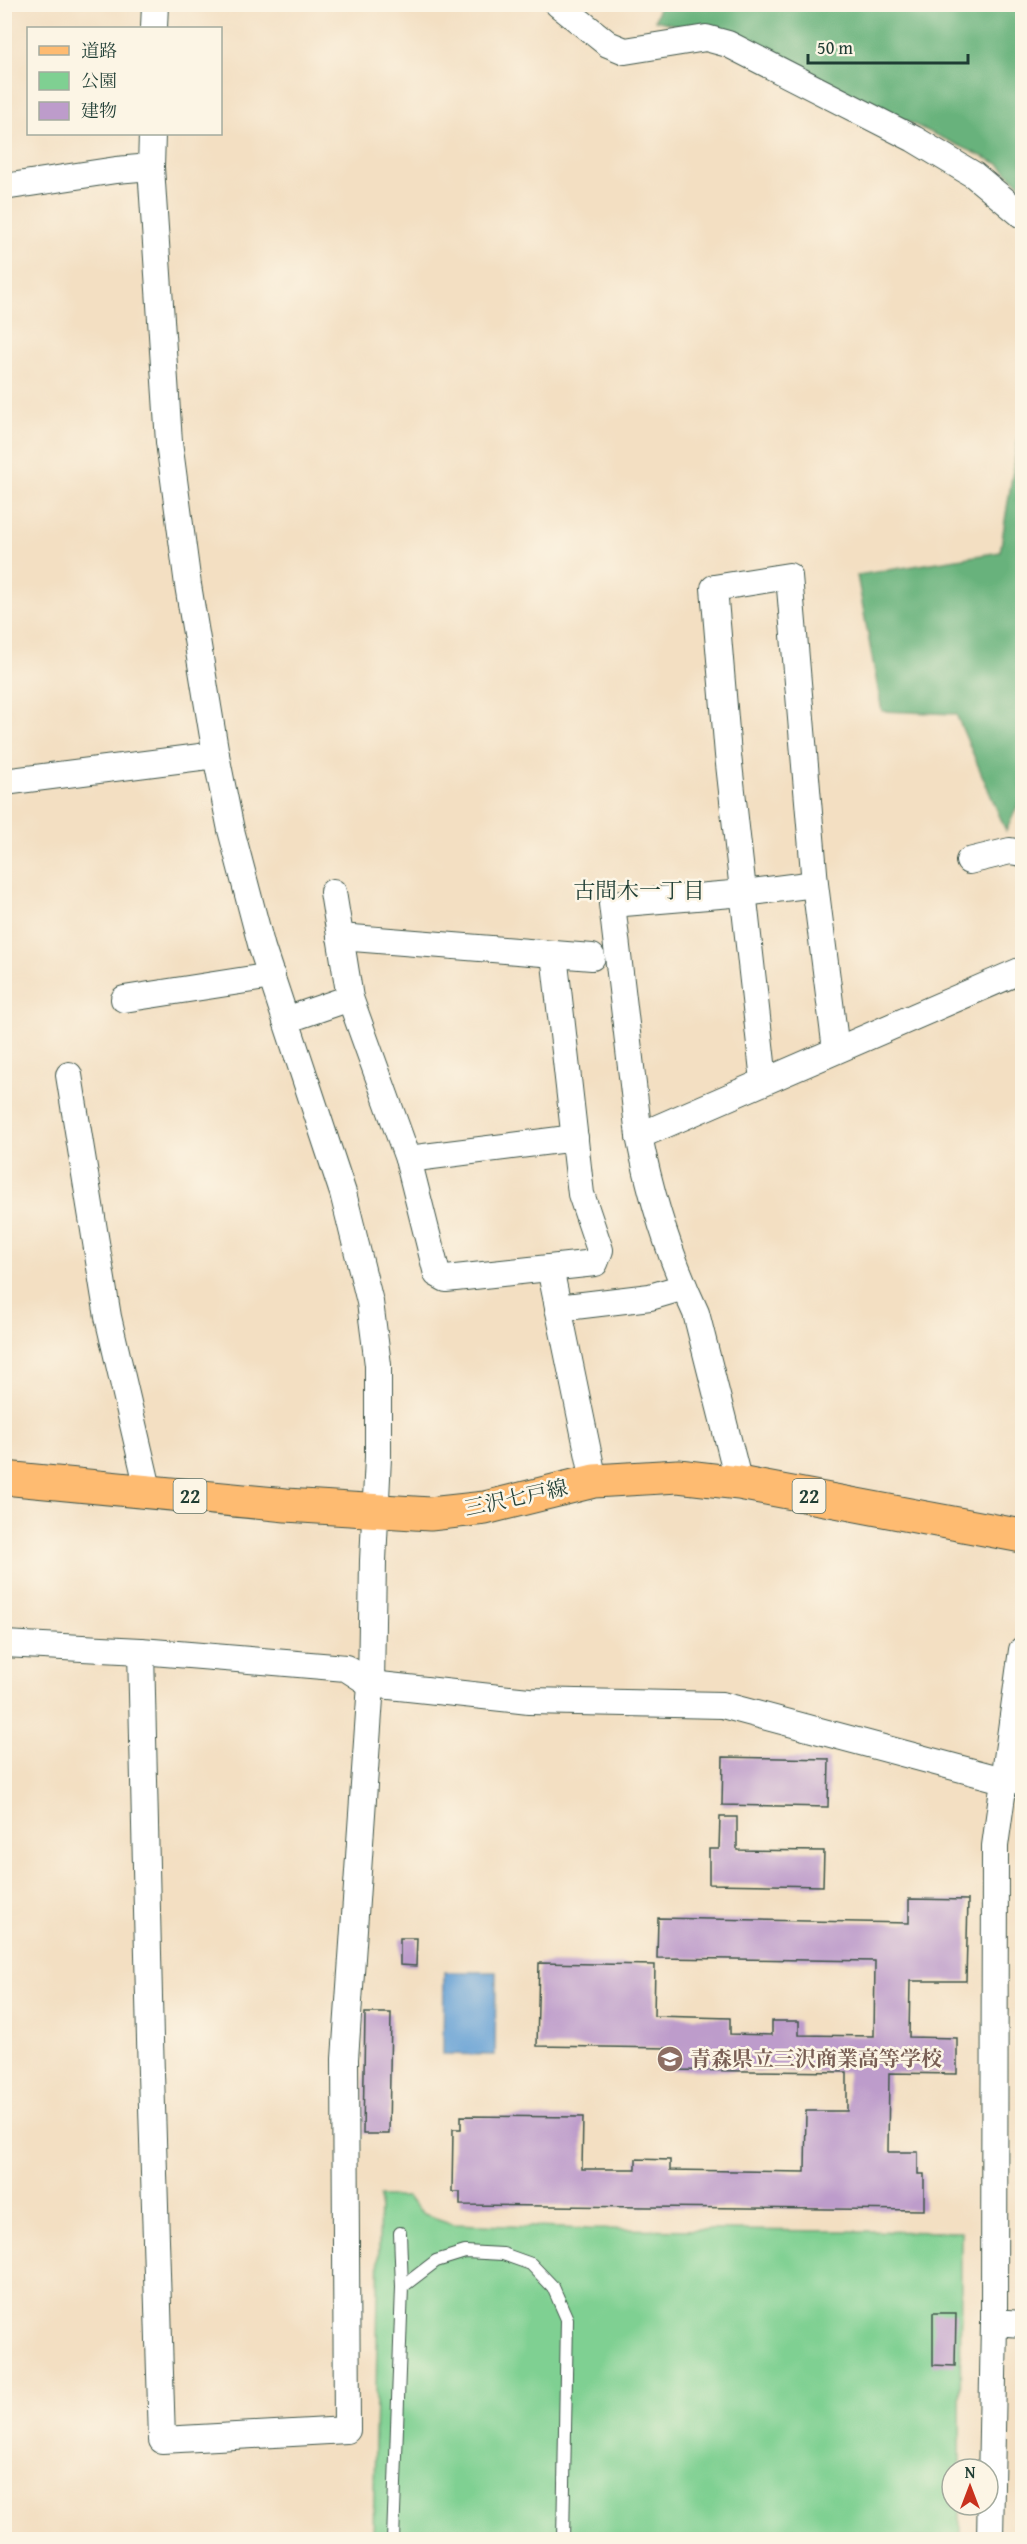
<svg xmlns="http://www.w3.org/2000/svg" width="1027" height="2544" viewBox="0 0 1027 2544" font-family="'Gentium Book Plus','Noto Serif JP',serif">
<rect width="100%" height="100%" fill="#fcf5e5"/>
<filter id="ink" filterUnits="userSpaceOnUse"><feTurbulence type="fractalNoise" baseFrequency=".0167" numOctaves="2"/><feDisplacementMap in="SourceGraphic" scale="12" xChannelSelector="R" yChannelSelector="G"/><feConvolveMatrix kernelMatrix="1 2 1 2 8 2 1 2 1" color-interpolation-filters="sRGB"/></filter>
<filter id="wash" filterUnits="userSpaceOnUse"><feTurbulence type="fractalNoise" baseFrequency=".008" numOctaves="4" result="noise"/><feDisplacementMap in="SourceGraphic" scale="24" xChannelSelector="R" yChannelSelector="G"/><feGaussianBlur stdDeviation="1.35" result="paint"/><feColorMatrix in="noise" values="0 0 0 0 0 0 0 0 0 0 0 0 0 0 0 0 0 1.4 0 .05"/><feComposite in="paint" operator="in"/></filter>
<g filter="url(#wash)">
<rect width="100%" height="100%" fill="#f3dfc2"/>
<polygon fill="#7fd092" stroke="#4f8663" stroke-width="1.5" points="380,2197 406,2197 424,2214 453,2224 588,2229 961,2232 960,2469 952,2469 952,2505 960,2505 960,2539 373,2540"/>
<g fill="#67b27c" stroke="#437858" stroke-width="1.5">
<polygon points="660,4 1022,5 1022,187 999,164 725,37 655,20"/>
<polygon points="1022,414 1022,796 1006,831 956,714 882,711 857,575 1000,552"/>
</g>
<polygon fill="#65a0d5" stroke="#426e84" stroke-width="1.5" points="444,1972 496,1972 495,2055 443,2054"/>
<g id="blocks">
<g fill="#bd9ccb">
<polygon points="723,1757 829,1759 828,1807 722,1805"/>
<polygon points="720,1817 737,1817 737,1850 824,1851 823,1886 709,1884 709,1849 719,1849"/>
<polygon points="909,1899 968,1900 966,1981 910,1981 909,2037 957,2038 957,2074 889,2073 888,2152 918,2152 918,2174 924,2174 924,2210 460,2205 460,2192 452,2192 453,2129 461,2129 461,2116 583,2117 582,2169 636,2169 636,2159 670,2160 670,2170 805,2172 806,2111 847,2111 847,2072 670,2070 670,2048 537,2046 539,1963 655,1965 654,2016 730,2018 730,2034 772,2035 772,2021 799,2021 799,2035 874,2036 875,1961 657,1958 658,1918 909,1923"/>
<polygon points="400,1938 417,1938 416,1966 400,1965"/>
<polygon points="365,2013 391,2013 389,2134 363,2134"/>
<polygon points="933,2313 956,2313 955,2366 933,2365"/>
</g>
</g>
</g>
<g filter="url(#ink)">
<use href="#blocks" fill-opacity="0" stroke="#3f5549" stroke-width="1.5"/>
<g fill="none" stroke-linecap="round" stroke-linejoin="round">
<defs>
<g id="service">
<polyline points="400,2233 402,2287"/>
<polyline points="393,2540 402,2287 436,2261 465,2252 503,2254 531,2264 553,2287 567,2319 563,2540"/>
</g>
<g id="minor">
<polyline points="558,4 608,44 625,51 706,38 728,44 914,139 974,175 1022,215"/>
<polyline points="154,28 155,4"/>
<polyline points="4,187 116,170 151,167"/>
<polyline points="4,782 216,755"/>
<polyline points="969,861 1010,851 1022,853"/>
<polyline points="333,892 350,998 408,1159 437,1274 446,1279 595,1263 600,1250 581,1194 554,954"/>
<polyline points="340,937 592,957"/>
<polyline points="124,999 272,976"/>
<polyline points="286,1020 350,998"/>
<polyline points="69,1075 108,1317 149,1493"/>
<polyline points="764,1081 728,755 714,588 789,576 815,884 836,1050"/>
<polyline points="639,1136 1022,970"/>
<polyline points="408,1159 575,1138"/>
<polyline points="550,1268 594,1481"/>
<polyline points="558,1308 650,1297 684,1287"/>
<path d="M 739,1483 L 696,1313 C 670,1258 651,1196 639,1136 L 612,904 L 744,893 L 815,884"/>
<polyline points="4,1644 141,1651 346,1668 371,1684 529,1701 722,1705 1003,1780 1022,1780"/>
<polyline points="141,1651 150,2040 162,2440 347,2430 345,2059 371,1684 373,1561 378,1457 378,1365 370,1302 343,1193 262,948 231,830 216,755 188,585 169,442 151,167 152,134"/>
<polyline points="994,2322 1022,2324"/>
<polyline points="990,2540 994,2322 995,1846 1022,1650"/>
</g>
<polyline id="primary" points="4,1478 286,1505 430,1514 485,1508 594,1481 678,1476 739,1483 1022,1536"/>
</defs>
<use href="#service" stroke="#3f5549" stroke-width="14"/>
<use href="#minor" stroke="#3f5549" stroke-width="28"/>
<use href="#primary" stroke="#3f5549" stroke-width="35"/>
<use href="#service" stroke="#fff" stroke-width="12"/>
<use href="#minor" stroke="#fff" stroke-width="26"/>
<use href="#primary" stroke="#febb71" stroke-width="33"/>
</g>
</g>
<defs>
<symbol id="school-disc" viewBox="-11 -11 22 22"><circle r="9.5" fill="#8d6e63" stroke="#fcf5e5"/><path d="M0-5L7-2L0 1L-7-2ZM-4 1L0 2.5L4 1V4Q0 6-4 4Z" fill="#fff"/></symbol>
</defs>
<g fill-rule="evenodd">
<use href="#school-disc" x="655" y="2044" width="30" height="30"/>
</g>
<g text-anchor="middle" stroke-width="5" stroke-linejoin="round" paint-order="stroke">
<g fill="#fcf5e5" stroke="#617469" stroke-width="1.5">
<rect x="173.5" y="1479" width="33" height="34" rx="4.5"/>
<rect x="792.5" y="1479" width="33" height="34" rx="4.5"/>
</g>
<g font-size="20" font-weight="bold" fill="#1f3d34">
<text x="190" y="1503">22</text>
<text x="809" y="1503">22</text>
</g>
<g font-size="21" fill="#1f3d34" stroke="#fcf5e5">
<text transform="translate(516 1498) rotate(-12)" y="7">三沢七戸線</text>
</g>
<g font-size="21" font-weight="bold" fill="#785e54" stroke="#fcf5e5" text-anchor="start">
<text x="690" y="2066">青森県立三沢商業高等学校</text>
</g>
<g font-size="22" fill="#1f3d34" stroke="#fcf5e5">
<text x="639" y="898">古間木一丁目</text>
</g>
</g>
<rect width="1027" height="2544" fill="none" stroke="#fcf5e5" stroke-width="24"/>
<rect x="27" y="27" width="195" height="108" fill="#fcf5e5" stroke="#a4ab9e" stroke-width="1.5"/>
<rect x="39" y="46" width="30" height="9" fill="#febb71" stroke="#a4ab9e" stroke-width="1.5"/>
<text x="81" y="57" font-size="18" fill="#1f3d34">道路</text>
<rect x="39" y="72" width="30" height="18" fill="#7fd092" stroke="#a4ab9e" stroke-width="1.5"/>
<text x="81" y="87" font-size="18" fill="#1f3d34">公園</text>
<rect x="39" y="102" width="30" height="18" fill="#bd9ccb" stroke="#a4ab9e" stroke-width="1.5"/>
<text x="81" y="117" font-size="18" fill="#1f3d34">建物</text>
<g transform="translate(970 2487)"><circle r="28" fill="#fcf5e5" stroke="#a4ab9e" stroke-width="1.5"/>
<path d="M0-4.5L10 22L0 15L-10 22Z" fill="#c8321e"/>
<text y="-9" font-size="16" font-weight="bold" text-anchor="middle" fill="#1f3d34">N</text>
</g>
<path d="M808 54v9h160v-9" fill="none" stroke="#1f3d34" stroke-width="3"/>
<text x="817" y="54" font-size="18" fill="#1f3d34" stroke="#fcf5e5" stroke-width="4.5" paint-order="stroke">50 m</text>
</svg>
